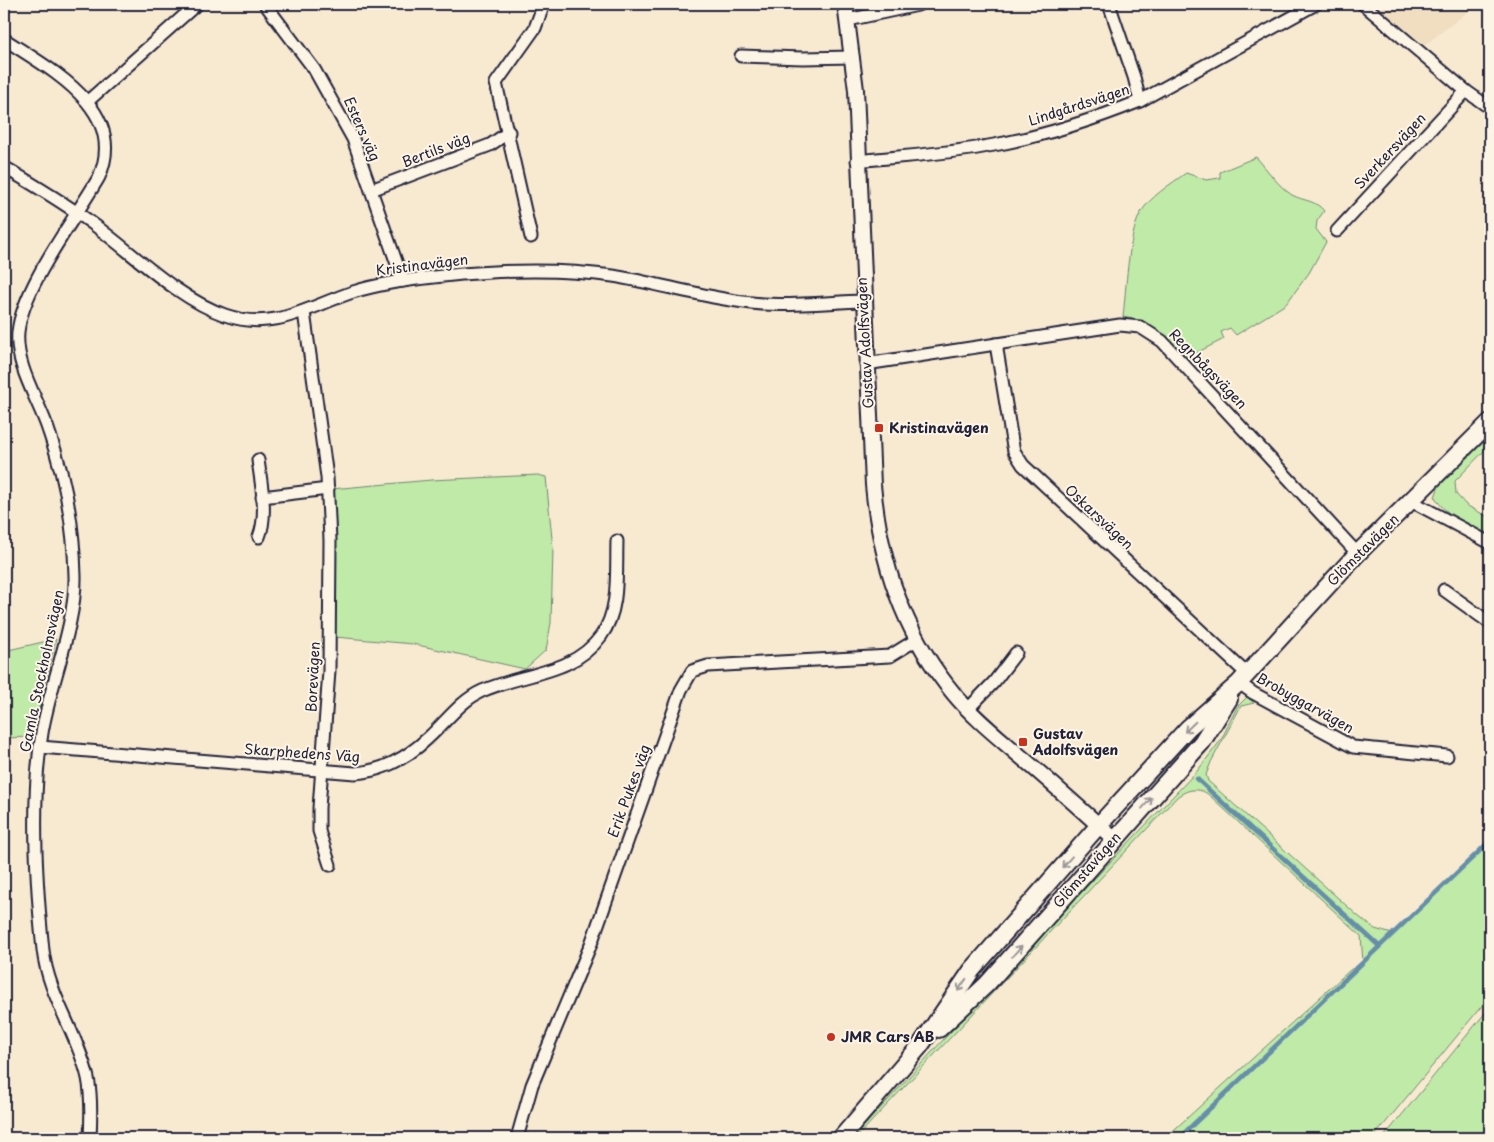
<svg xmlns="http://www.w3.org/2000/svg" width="1494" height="1142" viewBox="0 0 1494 1142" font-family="'Playpen Sans',sans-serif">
<rect width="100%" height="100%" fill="#f8ead1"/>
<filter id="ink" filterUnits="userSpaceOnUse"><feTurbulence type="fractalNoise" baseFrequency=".02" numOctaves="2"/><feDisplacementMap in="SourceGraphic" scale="10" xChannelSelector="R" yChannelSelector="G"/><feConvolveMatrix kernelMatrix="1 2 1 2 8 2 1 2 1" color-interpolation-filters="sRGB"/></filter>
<g filter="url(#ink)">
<polygon fill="#f1dec0" points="1374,4 1478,4 1425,45"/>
<g fill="#c0eaa7" stroke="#718671">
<path d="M 1256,157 C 1267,169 1278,186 1292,195 C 1303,201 1316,200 1324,211 L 1317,221 L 1316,229 L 1326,242 L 1309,273 L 1286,304 L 1236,335 L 1230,328 L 1221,332 L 1224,339 L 1188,357 L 1184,356 C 1159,335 1160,324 1123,317 C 1126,290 1128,237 1140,214 C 1149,197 1171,184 1186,173 L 1206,180 L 1220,178 L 1220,172 Z"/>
<path d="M 1490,436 L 1490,445 L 1455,481 L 1456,494 L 1466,505 L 1490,518 L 1490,538 C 1473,528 1445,516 1435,497 L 1439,486 Z"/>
<polygon points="538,475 546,477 553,549 551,623 546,650 525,669 413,644 335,637 331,489 431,480"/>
<polygon points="56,639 32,737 4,738 4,651"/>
<path d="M 1247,697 L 1254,703 L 1241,706 L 1211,762 L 1206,775 L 1208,781 L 1358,916 L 1375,929 L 1392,934 L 1490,841 L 1490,996 L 1373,1138 L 1165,1138 L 1350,970 L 1363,962 L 1361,936 L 1209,795 C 1199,787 1187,789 1177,797 L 856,1138 L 853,1138 L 1012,965 L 1198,770 L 1221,740 L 1237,707 Z"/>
<polygon points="1490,1007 1490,1138 1383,1138"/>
</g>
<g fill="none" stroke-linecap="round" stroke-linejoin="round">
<g stroke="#658fa9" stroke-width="4.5">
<polyline points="1197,779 1379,946"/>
<polyline points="1179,1138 1490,841"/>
</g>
<defs>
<g id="minor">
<polyline points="265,4 314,69 353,139 403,281"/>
<polyline points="1109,4 1134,77 1140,101"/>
<polyline points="1363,4 1466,91 1490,108"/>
<polyline points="848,20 918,5"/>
<path d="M 4,39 C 49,69 129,109 99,177 C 75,219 23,286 18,332 C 15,367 39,400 49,432 C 65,477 74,529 75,576 C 76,625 50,684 42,733 C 31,799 36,883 43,950 C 48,995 78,1034 88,1078 C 92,1097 91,1119 90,1138"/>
<polyline points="741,56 803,58 853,57"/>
<polyline points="88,101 197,4"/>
<path d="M 857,161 C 903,156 949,154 994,145 C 1044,136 1093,120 1140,101 L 1316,4"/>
<path d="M 4,167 C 34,185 65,203 93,224 C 133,253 178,299 225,315 C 274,332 308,307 353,292 C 382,283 412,279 443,276 C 500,270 556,268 613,276 C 662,284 712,300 762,304 C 796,306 830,302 863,301"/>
<polyline points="371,190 490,145 509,132"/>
<polyline points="1337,231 1466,91"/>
<polyline points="531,237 496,83 535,28 544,4"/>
<polyline points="304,312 327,477 330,540 329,671 319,808 319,831 330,865"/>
<polyline points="996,344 1012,441 1014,451 1023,465 1247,674"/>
<polyline points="866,364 1120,325 1140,327 1162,341 1357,553"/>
<path d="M 258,460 C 261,483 268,515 259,537"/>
<polyline points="262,497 328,489"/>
<polyline points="1411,501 1490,543"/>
<polyline points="1444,590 1490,623"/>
<polyline points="1239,683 1253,693 1353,747 1447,756"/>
<polyline points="968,709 994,682 1016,653"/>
<path d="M 40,747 L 355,773 C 383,771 407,758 428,738 C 446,722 460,701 482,691 C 522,673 573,675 601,636 C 620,610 616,573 617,541"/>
<polyline points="517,1138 532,1085 591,944 681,690 692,671 708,666 890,656 916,640"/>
</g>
<path id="tertiary" d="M 845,4 L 856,90 L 873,485 C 880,562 904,634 954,694 C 973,717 997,736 1020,756 C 1052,783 1083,811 1114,839"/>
<g id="secondary">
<polyline points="939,1029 987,984 1202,742 1229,699"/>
<polyline points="841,1138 920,1046 972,970 1099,825 1188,728 1239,683 1355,556 1490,422"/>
</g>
</defs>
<use href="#minor" stroke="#22223b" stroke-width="15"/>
<use href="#tertiary" stroke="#22223b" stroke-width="18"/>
<use href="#secondary" stroke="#22223b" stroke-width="20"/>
<use href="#minor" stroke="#fcf5e5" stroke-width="11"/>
<use href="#tertiary" stroke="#fcf5e5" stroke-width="14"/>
<use href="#secondary" stroke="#fcf5e5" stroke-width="16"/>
</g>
<defs><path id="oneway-shaft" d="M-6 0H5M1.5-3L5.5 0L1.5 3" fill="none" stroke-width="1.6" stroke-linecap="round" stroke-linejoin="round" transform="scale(1.25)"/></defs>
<g stroke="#9a9698">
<use href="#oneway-shaft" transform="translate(1190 727) rotate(136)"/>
<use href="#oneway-shaft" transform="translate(1147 803) rotate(-48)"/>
<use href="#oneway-shaft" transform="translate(1067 862) rotate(131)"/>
<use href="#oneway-shaft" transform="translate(1017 951) rotate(-49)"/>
<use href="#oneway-shaft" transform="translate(962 985) rotate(125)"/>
</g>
</g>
<g fill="#c8321e" stroke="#fcf5e5" stroke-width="2">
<rect x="874" y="423" width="10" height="10" rx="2.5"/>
<rect x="1018" y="737" width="10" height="10" rx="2.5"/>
<circle cx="831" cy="1037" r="5"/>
</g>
<g text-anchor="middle" stroke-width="4" stroke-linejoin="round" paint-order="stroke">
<g font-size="14" fill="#22223b" stroke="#fcf5e5">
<text transform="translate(1079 105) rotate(-18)" y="5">Lindgårdsvägen</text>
<text transform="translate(362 129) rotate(66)" y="5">Esters väg</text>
<text transform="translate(436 150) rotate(-21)" y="5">Bertils väg</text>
<text transform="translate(1390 151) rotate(-47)" y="5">Sverkersvägen</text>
<text transform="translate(422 265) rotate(-7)" y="5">Kristinavägen</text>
<text transform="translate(865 343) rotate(-93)" y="5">Gustav Adolfsvägen</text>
<text transform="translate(1208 369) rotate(46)" y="5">Regnbågsvägen</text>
<text transform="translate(1099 517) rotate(43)" y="5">Oskarsvägen</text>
<text transform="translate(1363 550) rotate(-45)" y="5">Glömstavägen</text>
<text transform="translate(42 671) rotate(-78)" y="5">Gamla Stockholmsvägen</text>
<text transform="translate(313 677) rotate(-87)" y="5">Borevägen</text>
<text transform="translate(1305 703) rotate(29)" y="5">Brobyggarvägen</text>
<text transform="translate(302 753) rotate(4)" y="5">Skarphedens Väg</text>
<text transform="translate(629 791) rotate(-70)" y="5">Erik Pukes väg</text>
<text transform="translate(1087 870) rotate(-49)" y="5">Glömstavägen</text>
</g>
<g font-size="14" font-weight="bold" fill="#22223b" stroke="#fcf5e5" text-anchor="start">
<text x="889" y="433">Kristinavägen</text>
<text x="1033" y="739">Gustav<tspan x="1033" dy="16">Adolfsvägen</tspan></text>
<text x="841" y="1042">JMR Cars AB</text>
</g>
</g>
<rect width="1494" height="1142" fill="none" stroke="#fcf5e5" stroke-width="20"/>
<rect x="10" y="10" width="1474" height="1122" fill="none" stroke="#22223b" stroke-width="2" filter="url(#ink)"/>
</svg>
